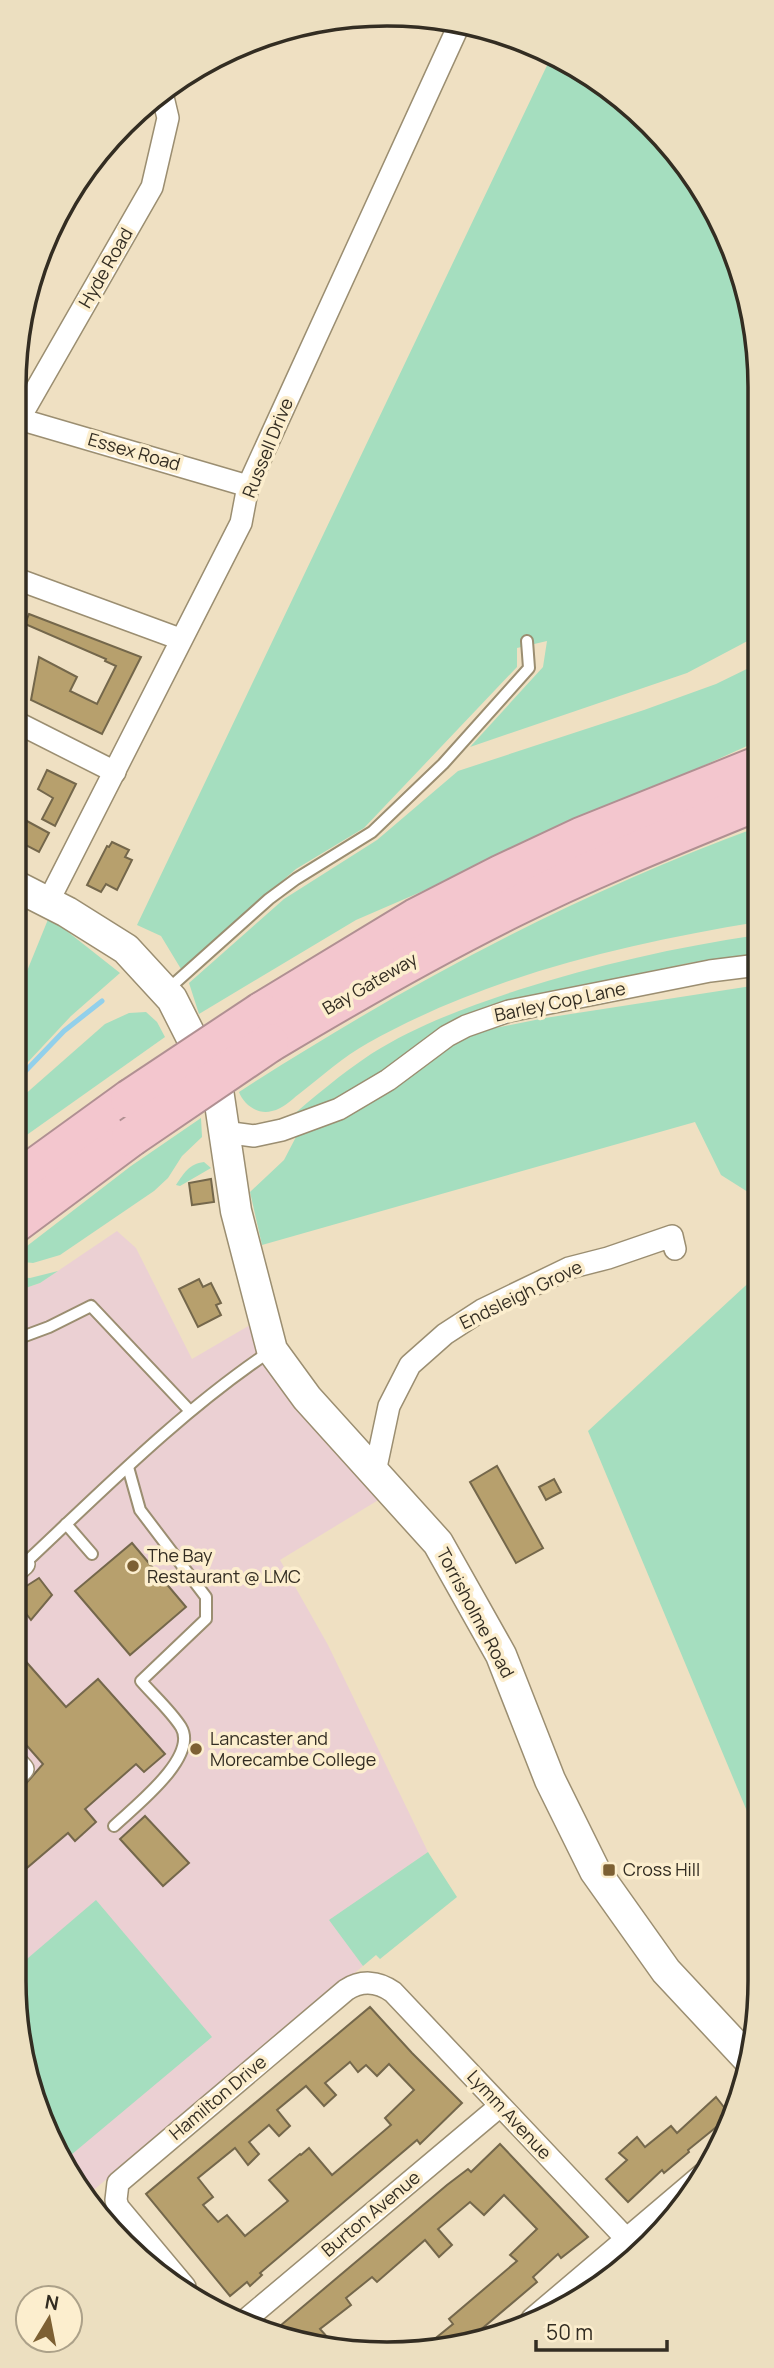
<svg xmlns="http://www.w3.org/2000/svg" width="774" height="2368" viewBox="0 0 774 2368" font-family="Manrope,sans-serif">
<rect width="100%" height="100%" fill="#efe0c2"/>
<polygon fill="#ebd0d3" points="117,1231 136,1248 192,1359 250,1325 281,1385 380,1499 280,1560 328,1645 428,1852 330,1920 363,1966 90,2193 123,2233 119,2237 107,2227 42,2123 14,1981 14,1292 40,1283"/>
<g fill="#a5debf">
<polygon points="552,55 574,64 667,141 722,222 757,339 757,636 687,673 470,747 543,667 547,641 517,648 517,667 364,828 296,869 181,969 161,936 137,925"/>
<polygon points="757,664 758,741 504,856 356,920 199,1014 189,983 284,899 377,840 458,771 644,710 716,684"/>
<path d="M 758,827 L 758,922 C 623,944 488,976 368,1043 C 343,1057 322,1076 299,1094 C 291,1100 283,1109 272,1111 C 258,1115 244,1105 239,1092 C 403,986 575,894 758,827 Z"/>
<polygon points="49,917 120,973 71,1016 14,1077 14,1003"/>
<path d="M 758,935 L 758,954 L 689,963 L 611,981 L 439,1029 L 381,1075 L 348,1094 L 287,1120 C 314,1097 341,1074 371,1054 C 417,1025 467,1007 518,990 C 597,965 676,947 758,935 Z"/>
<polygon points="758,985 759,1199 721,1175 695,1122 262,1245 250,1192 284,1160 297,1135 466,1034 545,1018"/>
<polygon points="146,1012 157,1022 165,1037 14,1144 14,1104 105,1024 129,1013"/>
<polygon points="201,1118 202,1137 182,1156 168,1178 154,1191 60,1255 33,1263 14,1261 14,1256 131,1166"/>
<path d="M 204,1162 L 211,1168 L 180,1186 L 176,1185 C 184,1173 189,1164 204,1162 Z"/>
<polygon points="759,1266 760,1828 749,1816 588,1431 756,1276"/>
<polygon points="58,1271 40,1283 14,1292 14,1277 30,1278"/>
<polygon points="428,1852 457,1897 380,1959 376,1955 363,1966 329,1920"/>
<polygon points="96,1900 212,2037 65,2160 42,2123 14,1981 14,1970"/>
</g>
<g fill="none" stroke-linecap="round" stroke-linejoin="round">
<polyline stroke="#92d0eb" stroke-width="5" points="14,1083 64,1031 102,1001"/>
</g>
<g fill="#b7a06d" stroke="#74674b" stroke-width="2" fill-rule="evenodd">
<polygon points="29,614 141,657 102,734 31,700 39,657 77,677 70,691 97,704 116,666 105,661 106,659 25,624"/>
<polygon points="47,770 76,784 55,826 42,819 53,798 38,789"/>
<polygon points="14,814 49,833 39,852 14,839"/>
<polygon points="112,842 129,850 125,857 132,860 117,890 106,884 101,892 87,885 107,846 109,847"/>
<polygon points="211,1179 214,1202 192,1205 189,1183"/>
<polygon points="199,1279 203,1287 211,1283 221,1303 216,1305 221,1315 198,1327 179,1289"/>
<polygon points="497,1466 543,1548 516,1563 470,1482"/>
<polygon points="554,1479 561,1492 546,1500 539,1487"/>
<polygon points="132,1543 186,1607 130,1655 75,1591"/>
<polygon points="39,1578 52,1595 31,1620 14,1598 14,1594"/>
<polygon points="14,1648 66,1707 98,1679 165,1754 144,1772 136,1764 85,1809 96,1822 75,1841 68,1833 14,1879 14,1791 23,1787 43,1764 14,1731"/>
<polygon points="145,1816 189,1863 163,1886 120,1839"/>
<path d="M 370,2007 L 412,2053 L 462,2103 L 420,2144 L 417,2140 L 260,2273 L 262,2275 L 250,2286 L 247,2282 L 230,2296 L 146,2194 ZM 350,2062 L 358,2072 L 366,2065 L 377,2076 L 389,2064 L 414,2090 L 385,2118 L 391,2125 L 332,2175 L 309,2148 L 301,2155 L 300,2154 L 269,2180 L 288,2201 L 245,2236 L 227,2215 L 218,2222 L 203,2205 L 213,2197 L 198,2178 L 235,2148 L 248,2165 L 259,2154 L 249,2142 L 269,2125 L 279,2136 L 290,2126 L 277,2110 L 306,2086 L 324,2106 L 336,2095 L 325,2083 Z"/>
<polygon points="716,2097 727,2111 721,2116 725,2120 688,2150 689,2152 664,2173 662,2170 628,2202 606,2179 627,2160 619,2153 637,2137 645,2147 671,2126 677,2133"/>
<polygon points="500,2144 588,2237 561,2258 558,2254 533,2277 537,2282 465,2343 427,2345 453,2324 449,2319 517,2261 510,2255 537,2229 504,2195 484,2215 470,2202 438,2229 452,2245 439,2257 425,2240 377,2282 372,2277 346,2298 351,2305 320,2329 328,2338 320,2345 274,2331 447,2185 468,2169 471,2172"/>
</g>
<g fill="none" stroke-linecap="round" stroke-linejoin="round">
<defs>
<g id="lane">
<polyline points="166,991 269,899 296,879 372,832 443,764 529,668 527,641"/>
<polyline points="14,1340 49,1327 91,1306 190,1411"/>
<polyline points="66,1524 92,1554"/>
<path d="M 14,1552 L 24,1564 C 103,1490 180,1412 269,1352"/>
<path d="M 114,1826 C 134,1807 199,1757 181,1727 C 170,1710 154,1696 141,1681 L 206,1619 L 206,1597 L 140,1510 L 128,1467"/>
</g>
<g id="street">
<polyline points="19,419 248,486"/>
<polyline points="14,428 152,187 168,118 163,97"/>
<polyline points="14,578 180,639"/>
<polyline points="14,721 115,772"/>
<polyline points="48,902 241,523 248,486 459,25"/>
<polyline points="224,1132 254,1136 282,1130 339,1109 388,1080 447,1036 466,1026 509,1011 710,971 758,965"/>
<polyline points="375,1472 389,1406 410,1365 445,1334 482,1310 569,1268 608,1258 672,1236 675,1249"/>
<polyline points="14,1573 24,1564"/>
<polyline points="14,1759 23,1769 14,1778"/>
<path d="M 185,2287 L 118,2207 L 116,2200 L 118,2183 L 346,1990 C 361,1980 378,1981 393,1992 L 636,2249"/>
<polyline points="532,2319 703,2174"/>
<polyline points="243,2322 500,2106"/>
</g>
<polyline id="secondary" points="14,885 67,912 126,949 172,999 218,1090 236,1211 272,1350 307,1398 438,1543 501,1655 550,1780 595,1871 666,1971 750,2061"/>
<g id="highway">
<polyline points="261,1012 416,918 502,874 581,837 758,766"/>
<path d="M 269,1043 C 349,995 429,949 512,908 C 592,868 675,835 758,801"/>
<polyline points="14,1183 130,1099"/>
<polyline points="14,1224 131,1137"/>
</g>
</defs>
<use href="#lane" stroke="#9b8e71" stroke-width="14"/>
<use href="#street" stroke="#9b8e71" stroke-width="24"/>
<use href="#secondary" stroke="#9b8e71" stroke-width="33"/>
<use href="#highway" stroke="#b09092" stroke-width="42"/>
<use href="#lane" stroke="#fff" stroke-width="10"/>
<use href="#street" stroke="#fff" stroke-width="21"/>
<use href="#secondary" stroke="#fff" stroke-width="30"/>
<use href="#highway" stroke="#f3c6ce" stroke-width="38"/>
<defs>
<g id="highway-bridge">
<polyline points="130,1099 261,1012"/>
<polyline points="131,1137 269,1043"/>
</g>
</defs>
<use href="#highway-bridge" stroke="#b09092" stroke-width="42" stroke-linecap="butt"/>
<use href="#highway-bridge" stroke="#f3c6ce" stroke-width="38"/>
</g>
<g fill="#7d6033" stroke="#fceece" stroke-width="2.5">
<circle cx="133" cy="1566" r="7"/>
<circle cx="196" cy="1749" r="7"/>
<rect x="602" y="1863" width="14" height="14" rx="3.5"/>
</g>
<g text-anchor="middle" stroke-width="7" stroke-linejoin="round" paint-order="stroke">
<g font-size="18" fill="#332d22" stroke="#fceece">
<text transform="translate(106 268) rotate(-60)" y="6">Hyde Road</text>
<text transform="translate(268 448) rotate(-68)" y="6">Russell Drive</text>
<text transform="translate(134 452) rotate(16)" y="6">Essex Road</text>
<text transform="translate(370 984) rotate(-30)" y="6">Bay Gateway</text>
<text transform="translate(560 1002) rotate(-12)" y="6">Barley Cop Lane</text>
<text transform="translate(521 1295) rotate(-26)" y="6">Endsleigh Grove</text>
<text transform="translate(475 1613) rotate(62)" y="6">Torrisholme Road</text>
<text transform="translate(218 2098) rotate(-40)" y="6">Hamilton Drive</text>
<text transform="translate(509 2115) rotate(47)" y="6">Lymm Avenue</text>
<text transform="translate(371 2214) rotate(-40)" y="6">Burton Avenue</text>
</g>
<g font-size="18" fill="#332d22" stroke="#fceece" text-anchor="start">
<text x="147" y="1562">The Bay<tspan x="147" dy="21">Restaurant @ LMC</tspan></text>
<text x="210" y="1745">Lancaster and<tspan x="210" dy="21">Morecambe College</tspan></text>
<text x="623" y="1876">Cross Hill</text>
</g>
</g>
<path d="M0 0H774V2368H0ZM387 26H387A361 361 0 0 1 748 387V1981A361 361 0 0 1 387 2342H387A361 361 0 0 1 26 1981V387A361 361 0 0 1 387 26Z" fill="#ecdfc0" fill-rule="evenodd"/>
<path fill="none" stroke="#332d22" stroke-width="3.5" d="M387 26H387A361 361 0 0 1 748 387V1981A361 361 0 0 1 387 2342H387A361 361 0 0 1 26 1981V387A361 361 0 0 1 387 26Z"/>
<g transform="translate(49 2319) rotate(10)"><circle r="33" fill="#fceece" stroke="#aca189" stroke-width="2"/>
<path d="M0-5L12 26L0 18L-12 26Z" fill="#7d6033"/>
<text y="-10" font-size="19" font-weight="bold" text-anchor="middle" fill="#332d22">N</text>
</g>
<path d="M536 2340v10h131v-10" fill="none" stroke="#332d22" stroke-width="3.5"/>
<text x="546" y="2340" font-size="21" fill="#332d22" stroke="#fceece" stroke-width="5" paint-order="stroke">50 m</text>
</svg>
